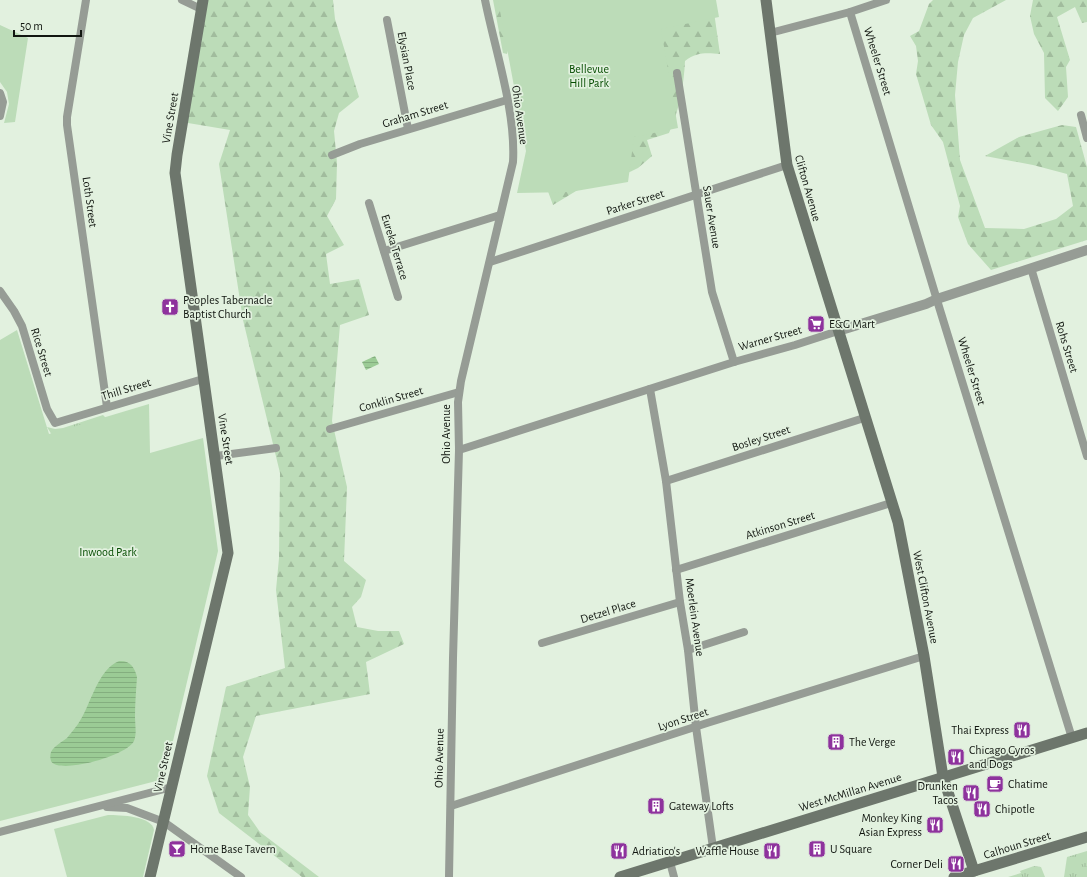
<svg xmlns="http://www.w3.org/2000/svg" width="1087" height="877" viewBox="0 0 1087 877" font-family="'Alegreya Sans',sans-serif">
<defs>
<pattern id="grass-tufts" width="24" height="20" patternUnits="userSpaceOnUse"><rect width="24" height="20" fill="#bcdcb8"/><path d="M3 7l-1-3M5 7V3M7 7l1-3M15 17l-1-3M17 17v-4M19 17l1-3" fill="none" stroke="#a1bc9d"/></pattern>
<pattern id="forest-firs" width="22" height="20" patternUnits="userSpaceOnUse"><rect width="22" height="20" fill="#bcdcb8"/><path d="M5 1l3.5 6h-7zM16 11l3.5 6h-7z" fill="#a1bc9d"/></pattern>
<pattern id="water-rules" width="6" height="5" patternUnits="userSpaceOnUse"><rect width="6" height="5" fill="#9bcb95"/><path d="M0 2.5h6" fill="none" stroke="#84ae7f"/></pattern>
</defs>
<rect width="100%" height="100%" fill="#e2f1df"/>
<g fill="url(#grass-tufts)">
<polygon points="103,415 108,420 69,463 47,427 55,429 63,428"/>
<polygon points="1087,851 1087,877 1064,877 1067,857"/>
<polygon points="1034,866 1041,867 1045,877 1008,877 1021,873 1020,871"/>
</g>
<g fill="url(#forest-firs)">
<polygon points="203,0 333,0 335,19 359,97 339,113 334,131 337,163 336,199 327,216 344,245 326,254 330,284 359,279 369,315 340,325 332,421 347,487 344,561 366,580 361,597 352,607 357,627 378,631 399,631 404,644 366,662 370,694 256,716 243,757 250,787 248,815 260,832 319,877 302,877 219,813 207,776 226,687 285,668 276,590 279,558 280,473 243,320 219,164 230,130 182,122"/>
<polygon points="493,0 551,0 510,43 507,54 503,53"/>
<path d="M 645,0 L 714,12 L 720,54 C 706,53 697,52 685,61 C 684,85 679,111 669,133 L 647,140 L 652,156 L 638,168 L 605,184 L 581,188 L 553,205 L 543,178 Z"/>
<polygon points="933,0 1006,0 973,18 964,35 958,62 955,95 960,160 985,228 1024,229 1056,219 1073,206 1067,174 1033,165 985,156 1019,137 1062,125 1076,127 1087,167 1087,240 991,270 968,244 958,217 960,206 943,142 931,125 916,74 918,61 916,46 910,36 919,31 929,4"/>
<polygon points="1033,0 1087,0 1087,22 1082,23 1075,7 1057,17 1070,60 1066,67 1068,97 1058,111 1045,98 1044,53 1034,34 1030,16"/>
</g>
<g fill="#bcdcb8">
<polygon points="498,0 716,0 719,17 661,29 678,128 634,137 628,182 570,192 517,193 526,151"/>
<polygon points="0,25 28,38 15,122 4,123 9,104 7,92 0,82"/>
<polygon points="17,330 49,434 149,404 150,453 203,438 218,551 164,779 0,821 0,340"/>
<path d="M 108,815 C 120,815 152,816 154,830 L 143,877 L 67,877 L 54,829 Z"/>
</g>
<g fill="url(#water-rules)">
<polygon points="375,356 379,364 366,370 362,362"/>
<path d="M 119,661 C 130,660 135,668 137,677 C 136,691 135,704 135,717 C 135,725 137,733 134,741 C 127,756 58,775 51,761 C 50,758 50,755 51,752 C 54,746 62,742 67,738 C 71,733 75,728 78,724 C 91,705 97,670 119,661 Z"/>
</g>
<g fill="none" stroke-linecap="round" stroke-linejoin="round">
<g stroke="#969c95" stroke-width="8">
<polyline points="86,0 67,117 67,125 107,407"/>
<polyline points="182,0 201,9"/>
<polyline points="850,12 940,310 1072,738"/>
<polyline points="387,20 408,129"/>
<polyline points="770,33 850,12 886,0"/>
<polyline points="677,73 712,292 734,362"/>
<polyline points="0,93 3,102 0,116"/>
<polyline points="1081,115 1087,138"/>
<polyline points="332,155 360,144 507,100"/>
<polyline points="369,203 398,297"/>
<polyline points="384,251 500,215"/>
<polyline points="490,262 787,165"/>
<polyline points="1031,268 1087,456"/>
<polyline points="0,291 14,311 22,326 47,409 55,423 203,379"/>
<polyline points="650,389 666,481 680,602 688,650 696,727 713,848"/>
<polyline points="330,429 459,392"/>
<polyline points="459,450 734,362 795,345 838,331"/>
<polyline points="216,456 276,448"/>
<polyline points="666,481 864,418"/>
<polyline points="676,570 891,503"/>
<polyline points="542,643 680,602"/>
<polyline points="688,650 744,632"/>
<polyline points="451,806 707,723 924,656"/>
<polyline points="107,807 127,808 164,822 241,877"/>
<polyline points="0,832 172,787"/>
<polyline points="670,862 674,877"/>
<path d="M 449,877 L 453,658 L 459,450 L 458,402 L 461,381 L 513,162 C 516,111 495,50 485,0"/>
</g>
<polyline stroke="#969c95" stroke-width="10" points="838,331 926,304 937,299 1087,250"/>
<g stroke="#6d766c" stroke-width="11">
<polyline points="766,0 787,165 898,522 924,656 943,777 974,871"/>
<polyline points="150,877 228,553 175,173 177,155 203,0"/>
<polyline points="620,877 1087,733"/>
<polyline points="954,877 1087,837"/>
</g>
</g>
<defs>
<symbol id="church-square" viewBox="-11 -11 22 22"><rect x="-9" y="-9" width="18" height="18" rx="4" fill="#8e329d" stroke="#e2f1df"/><path d="M-1.2-6h2.4v3.5h3.3v2.4h-3.3V6h-2.4V-.1h-3.3v-2.4h3.3Z" fill="#fff"/></symbol>
<symbol id="supermarket-square" viewBox="-11 -11 22 22"><rect x="-9" y="-9" width="18" height="18" rx="4" fill="#8e329d" stroke="#e2f1df"/><path d="M-6-5.5h2.5l.6 2H6L4.5 2H-2.5L-4.4-4H-6ZM-1.5 3.2a1.3 1.3 0 1 0 .1 0ZM3 3.2a1.3 1.3 0 1 0 .1 0Z" fill="#fff"/></symbol>
<symbol id="restaurant-square" viewBox="-11 -11 22 22"><rect x="-9" y="-9" width="18" height="18" rx="4" fill="#8e329d" stroke="#e2f1df"/><path d="M-5-6h1v4h1v-4h1v4h1v-4h1v5L-1.5 .5V6h-2V.5L-5-1ZM5-6V6H3V1.5H1.5Q1.5-4 5-6Z" fill="#fff"/></symbol>
<symbol id="building-square" viewBox="-11 -11 22 22"><rect x="-9" y="-9" width="18" height="18" rx="4" fill="#8e329d" stroke="#e2f1df"/><path d="M-4-6H4V6H1V3H-1V6H-4ZM-2.5-4.3h1.7v1.8h-1.7ZM.8-4.3h1.7v1.8H.8ZM-2.5-1h1.7V.8h-1.7ZM.8-1h1.7V.8H.8Z" fill="#fff"/></symbol>
<symbol id="cafe-square" viewBox="-11 -11 22 22"><rect x="-9" y="-9" width="18" height="18" rx="4" fill="#8e329d" stroke="#e2f1df"/><path d="M-5.5-4.5H6V0H3Q3 3.5 0 3.5H-2.5Q-5.5 3.5-5.5 0ZM3-3.2v2h1.7v-2ZM-6 4.5H4V6H-6Z" fill="#fff"/></symbol>
<symbol id="bar-square" viewBox="-11 -11 22 22"><rect x="-9" y="-9" width="18" height="18" rx="4" fill="#8e329d" stroke="#e2f1df"/><path d="M-6-5H6L.8 .8V4.5H3.5V6h-7V4.5H-.8V.8Z" fill="#fff"/></symbol>
</defs>
<g fill-rule="evenodd">
<use href="#church-square" x="160" y="297" width="20" height="20"/>
<use href="#supermarket-square" x="806" y="314" width="20" height="20"/>
<use href="#restaurant-square" x="1012" y="720" width="20" height="20"/>
<use href="#building-square" x="826" y="732" width="20" height="20"/>
<use href="#restaurant-square" x="946" y="747" width="20" height="20"/>
<use href="#cafe-square" x="985" y="774" width="20" height="20"/>
<use href="#restaurant-square" x="961" y="783" width="20" height="20"/>
<use href="#building-square" x="646" y="796" width="20" height="20"/>
<use href="#restaurant-square" x="972" y="799" width="20" height="20"/>
<use href="#restaurant-square" x="925" y="815" width="20" height="20"/>
<use href="#bar-square" x="167" y="839" width="20" height="20"/>
<use href="#building-square" x="807" y="839" width="20" height="20"/>
<use href="#restaurant-square" x="609" y="841" width="20" height="20"/>
<use href="#restaurant-square" x="762" y="841" width="20" height="20"/>
<use href="#restaurant-square" x="946" y="854" width="20" height="20"/>
</g>
<g text-anchor="middle" stroke-width="3.5" stroke-linejoin="round" paint-order="stroke">
<g font-size="12" fill="#111610" stroke="#e2f1df">
<text transform="translate(407 61) rotate(79)" y="4">Elysian Place</text>
<text transform="translate(878 61) rotate(73)" y="4">Wheeler Street</text>
<text transform="translate(415 114) rotate(-17)" y="4">Graham Street</text>
<text transform="translate(520 115) rotate(82)" y="4">Ohio Avenue</text>
<text transform="translate(170 118) rotate(-80)" y="4">Vine Street</text>
<text transform="translate(808 188) rotate(74)" y="4">Clifton Avenue</text>
<text transform="translate(90 202) rotate(82)" y="4">Loth Street</text>
<text transform="translate(635 202) rotate(-18)" y="4">Parker Street</text>
<text transform="translate(712 217) rotate(81)" y="4">Sauer Avenue</text>
<text transform="translate(395 247) rotate(73)" y="4">Eureka Terrace</text>
<text transform="translate(770 338) rotate(-16)" y="4">Warner Street</text>
<text transform="translate(1067 347) rotate(73)" y="4">Rohs Street</text>
<text transform="translate(42 352) rotate(73)" y="4">Rice Street</text>
<text transform="translate(972 371) rotate(73)" y="4">Wheeler Street</text>
<text transform="translate(126 389) rotate(-17)" y="4">Thill Street</text>
<text transform="translate(391 399) rotate(-16)" y="4">Conklin Street</text>
<text transform="translate(446 434) rotate(-90)" y="4">Ohio Avenue</text>
<text transform="translate(761 438) rotate(-18)" y="4">Bosley Street</text>
<text transform="translate(226 439) rotate(81)" y="4">Vine Street</text>
<text transform="translate(780 525) rotate(-17)" y="4">Atkinson Street</text>
<text transform="translate(926 597) rotate(79)" y="4">West Clifton Avenue</text>
<text transform="translate(608 611) rotate(-17)" y="4">Detzel Place</text>
<text transform="translate(695 617) rotate(82)" y="4">Moerlein Avenue</text>
<text transform="translate(683 719) rotate(-18)" y="4">Lyon Street</text>
<text transform="translate(439 758) rotate(-89)" y="4">Ohio Avenue</text>
<text transform="translate(163 767) rotate(-77)" y="4">Vine Street</text>
<text transform="translate(850 792) rotate(-17)" y="4">West McMillan Avenue</text>
<text transform="translate(1017 845) rotate(-17)" y="4">Calhoun Street</text>
</g>
<g font-size="12" fill="#054c00" stroke="#e2f1df">
<text x="589" y="73">Bellevue<tspan x="589" dy="14">Hill Park</tspan></text>
<text x="108" y="556">Inwood Park</text>
</g>
<g font-size="12" fill="#111610" stroke="#e2f1df" text-anchor="start">
<text x="183" y="304">Peoples Tabernacle<tspan x="183" dy="14">Baptist Church</tspan></text>
<text x="829" y="328">E&amp;G Mart</text>
<text x="1009" y="734" text-anchor="end">Thai Express</text>
<text x="849" y="746">The Verge</text>
<text x="969" y="754">Chicago Gyros<tspan x="969" dy="14">and Dogs</tspan></text>
<text x="1008" y="788">Chatime</text>
<text x="958" y="790" text-anchor="end">Drunken<tspan x="958" dy="14">Tacos</tspan></text>
<text x="669" y="810">Gateway Lofts</text>
<text x="995" y="813">Chipotle</text>
<text x="922" y="822" text-anchor="end">Monkey King<tspan x="922" dy="14">Asian Express</tspan></text>
<text x="190" y="853">Home Base Tavern</text>
<text x="830" y="853">U Square</text>
<text x="632" y="855">Adriatico's</text>
<text x="759" y="855" text-anchor="end">Waffle House</text>
<text x="943" y="868" text-anchor="end">Corner Deli</text>
</g>
</g>
<path d="M14 30v6h67v-6" fill="none" stroke="#111610" stroke-width="2"/>
<text x="20" y="30" font-size="12" fill="#111610" stroke="#e2f1df" stroke-width="3" paint-order="stroke">50 m</text>
</svg>
